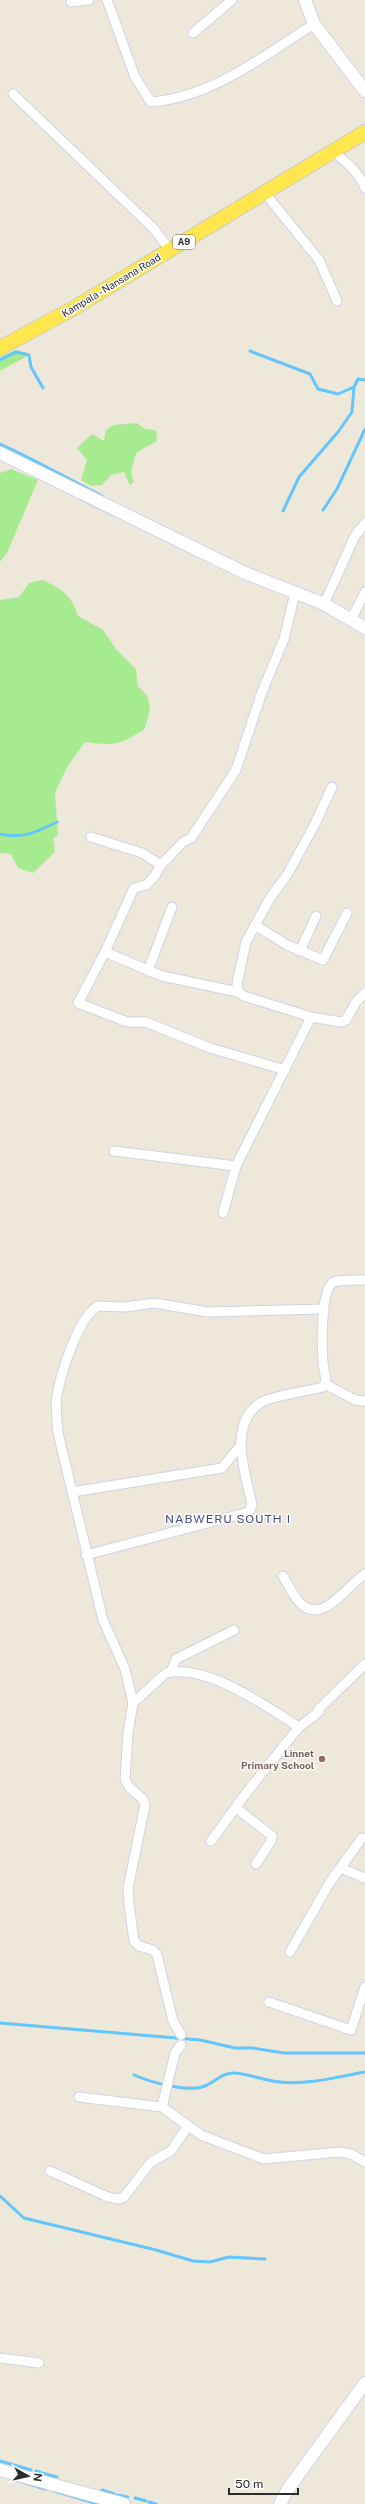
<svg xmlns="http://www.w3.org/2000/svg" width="365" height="2504" viewBox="0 0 365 2504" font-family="'Public Sans',sans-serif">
<rect width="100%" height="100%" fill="#eee8db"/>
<g fill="#a7eb91">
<polygon points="15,350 31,354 0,371 0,357"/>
<polygon points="137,423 145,429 156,430 157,441 136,453 131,472 134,482 130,485 124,472 111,475 102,485 91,486 81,480 87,460 77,448 92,434 104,441 106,430 114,425"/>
<polygon points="11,469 38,480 7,553 0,562 0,473"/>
<path d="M 43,580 C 61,589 72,595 78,616 L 103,630 L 116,649 L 136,669 L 138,687 C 155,699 150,713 144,730 C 118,745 115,746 85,742 L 67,767 L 55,793 L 58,835 L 53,838 L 55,852 L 33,873 L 18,868 L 11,854 L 0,853 L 0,600 L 19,597 L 29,583 Z"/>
</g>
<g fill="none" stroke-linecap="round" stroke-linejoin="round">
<g stroke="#62c5fc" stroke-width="3">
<polyline points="250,351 310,374 318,389 338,394 354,387 358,379 365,380"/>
<polyline points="0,360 16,352 29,355 31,367 43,388"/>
<path d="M 0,444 C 36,460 68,479 102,496"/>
<polyline points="81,499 114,515"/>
<polyline points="323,510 337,489 365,429"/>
<polyline points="283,511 299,477 338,432 352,412 354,387"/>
<path d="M 0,834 C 23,839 37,832 57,822"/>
<polyline points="0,2023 200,2040 235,2048 252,2048 284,2053 365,2053"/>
<path d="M 134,2075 C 150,2082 188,2093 205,2086 C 215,2082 223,2072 235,2073 C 250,2074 265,2081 280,2082 C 308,2085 337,2077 365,2072"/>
<polyline points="0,2196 24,2218 156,2250 193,2261 210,2262 229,2257 265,2259"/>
<polyline points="0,2461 31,2470"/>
<polyline points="36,2471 40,2472"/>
<polyline points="42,2473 57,2477"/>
<polyline points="13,2479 45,2489"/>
<polyline points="102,2490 114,2494"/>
<polyline points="54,2491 98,2504"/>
<polyline points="117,2495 128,2497"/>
<polyline points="135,2498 146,2501"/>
<polyline points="149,2502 156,2504"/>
</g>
<defs>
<g id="street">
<path d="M 107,0 L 135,77 L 151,102 C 213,97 263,56 314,24"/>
<polyline points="71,2 89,0"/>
<polyline points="193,33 232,0"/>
<polyline points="13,94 154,229 170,250"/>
<path d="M 334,152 C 346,162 360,173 365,188"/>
<polyline points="264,192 319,260 337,301"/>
<polyline points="324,604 355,536 365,523"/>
<polyline points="351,620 365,592"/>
<polyline points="91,837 142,853 161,865"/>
<polyline points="255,925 287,945 323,960 347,913"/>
<polyline points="300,951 316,916"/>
<polyline points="105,952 162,976 238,992"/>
<polyline points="148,971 172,907"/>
<polyline points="311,1017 244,996 238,992 237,984 246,942 270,898 287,875 315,824 332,787"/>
<polyline points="285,1070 210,1048 146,1022 127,1022 78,1003 105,952 134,888 146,885 154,877 161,865 183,842 191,838 236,770 262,692 284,639 295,593"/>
<polyline points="114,1151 236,1166"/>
<polyline points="223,1213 236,1166 311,1017 341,1022 346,1020 356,1002 365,993"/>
<polyline points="325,1384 355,1400 365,1401"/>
<polyline points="72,1492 222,1468 240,1446"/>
<path d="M 86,1555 L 249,1512 L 252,1505 C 246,1474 227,1426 260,1403 C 270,1396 309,1391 323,1387 C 329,1380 323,1371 323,1363 C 322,1348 320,1288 334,1282 C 343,1279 356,1280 365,1280"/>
<path d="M 283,1576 C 288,1585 293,1596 300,1603 C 323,1626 346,1586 365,1574"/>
<polyline points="171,1672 176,1659 234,1630"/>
<path d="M 133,1703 L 166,1673 C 209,1664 265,1706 299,1727"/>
<polyline points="236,1808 272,1836 271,1841 256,1864"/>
<polyline points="211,1841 247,1792 299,1727 319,1712 318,1710 365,1664"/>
<polyline points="341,1868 365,1878"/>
<polyline points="290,1952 330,1882 362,1838"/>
<polyline points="269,2002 351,2030 365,1987"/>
<path d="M 181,2035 L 173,2021 L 157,1955 L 153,1950 L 139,1946 L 134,1941 L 129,1904 L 128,1888 L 145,1805 L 143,1799 L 129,1787 L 125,1779 L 128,1733 L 133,1703 L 125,1669 L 103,1620 L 58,1433 C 57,1420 55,1408 57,1395 C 61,1374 78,1317 98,1306 L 125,1307 L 154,1303 L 208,1312 L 324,1309"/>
<polyline points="79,2097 162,2107 201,2135 264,2159 339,2152 351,2154 365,2162"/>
<polyline points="162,2107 175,2053 181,2045"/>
<polyline points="50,2171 108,2197 118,2199 124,2197 151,2162 171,2151 188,2126"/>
<polyline points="0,2358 39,2363"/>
</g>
<g id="secondary">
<polyline points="305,0 314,24 365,91"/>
<polyline points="0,453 245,573 324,604 365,628"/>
<polyline points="0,2470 124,2504"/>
<polyline points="280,2504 288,2489 365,2383"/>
</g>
<polyline id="primary" points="0,348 74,308 365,132"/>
</defs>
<use href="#street" stroke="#d0d2e5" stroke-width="11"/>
<use href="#secondary" stroke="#d0d2e5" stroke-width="14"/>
<use href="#primary" stroke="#ccc" stroke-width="16"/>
<use href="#street" stroke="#fff" stroke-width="9"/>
<use href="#secondary" stroke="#fff" stroke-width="12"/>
<use href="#primary" stroke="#ffe64f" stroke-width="14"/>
</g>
<circle fill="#8d6e63" stroke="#fff" stroke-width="1.5" cx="322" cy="1759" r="4"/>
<g text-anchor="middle" stroke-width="3" stroke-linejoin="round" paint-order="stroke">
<rect fill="#fff" stroke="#6b6b6b" stroke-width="1" x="173" y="235" width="22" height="14" rx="3"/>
<g font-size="9" font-weight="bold" fill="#2b2b2b">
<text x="184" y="245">A9</text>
</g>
<g font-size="10" fill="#2b2b2b" stroke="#fff">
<text transform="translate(111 285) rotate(-31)" y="4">Kampala - Nansana Road</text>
</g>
<g font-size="10" font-weight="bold" fill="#785e54" stroke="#fff" text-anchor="end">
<text x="314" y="1757">Linnet<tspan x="314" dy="12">Primary School</tspan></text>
</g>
<g font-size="12" letter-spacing="1" fill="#464b80" stroke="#fff">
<text x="228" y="1523">NABWERU SOUTH I</text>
</g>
</g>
<g transform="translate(28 2476) rotate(98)" stroke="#ffffff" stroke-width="3" paint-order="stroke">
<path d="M0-3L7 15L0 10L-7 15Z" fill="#2b2b2b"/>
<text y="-6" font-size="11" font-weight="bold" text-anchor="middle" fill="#2b2b2b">N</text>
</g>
<path d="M229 2488v6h69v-6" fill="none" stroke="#2b2b2b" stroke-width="2"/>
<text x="235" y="2488" font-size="12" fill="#2b2b2b" stroke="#ffffff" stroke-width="3" paint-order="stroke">50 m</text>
</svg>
